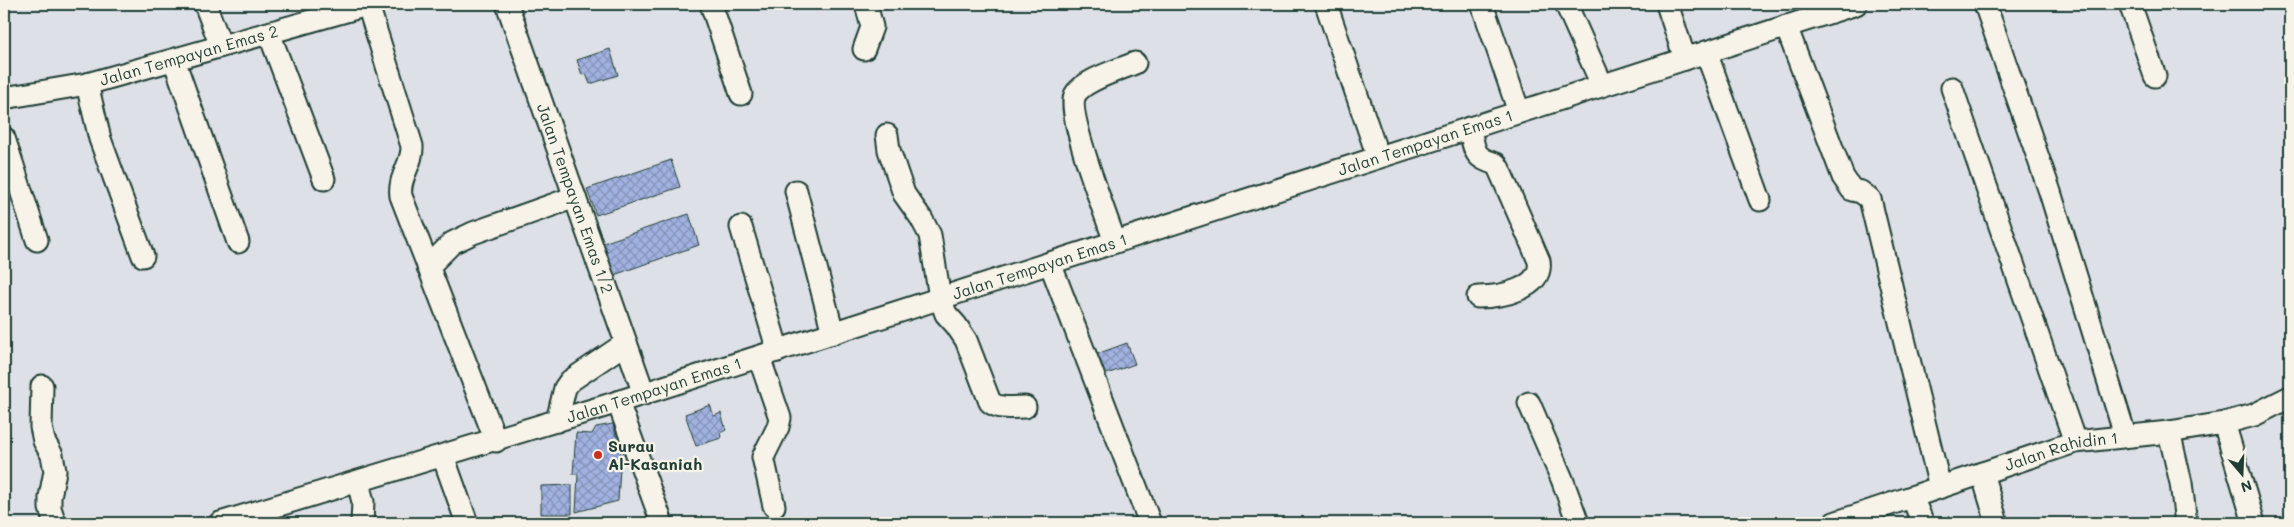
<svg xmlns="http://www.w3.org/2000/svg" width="2294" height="527" viewBox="0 0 2294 527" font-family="Mali,sans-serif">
<defs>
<pattern id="building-cross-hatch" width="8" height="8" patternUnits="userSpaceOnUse" patternTransform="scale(1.25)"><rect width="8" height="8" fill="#a1b2e1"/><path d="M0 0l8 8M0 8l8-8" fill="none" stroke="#8392b7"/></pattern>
</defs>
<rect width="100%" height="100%" fill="#dde0e6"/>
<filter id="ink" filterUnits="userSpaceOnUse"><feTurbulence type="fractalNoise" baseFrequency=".02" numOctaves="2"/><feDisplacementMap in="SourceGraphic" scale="10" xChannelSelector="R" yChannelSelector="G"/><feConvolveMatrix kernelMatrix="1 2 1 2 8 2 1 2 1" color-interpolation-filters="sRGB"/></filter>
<g filter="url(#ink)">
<g fill="url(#building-cross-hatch)" stroke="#1f3d34">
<polygon points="610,49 618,75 590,84 586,74 582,75 577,60"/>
<polygon points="671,160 680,187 596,215 587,189"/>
<polygon points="689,214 699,245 614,275 603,243"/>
<polygon points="1127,343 1135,364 1101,376 1094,355"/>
<polygon points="710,405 714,416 721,413 726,430 720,433 721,438 696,446 685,414"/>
<polygon points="613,424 616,436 622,436 618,501 576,512 578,474 573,474 576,433 592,434 596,427"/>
<polygon points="572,485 572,514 541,514 541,486"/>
</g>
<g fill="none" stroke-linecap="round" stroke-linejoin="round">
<defs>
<g id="minor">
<polyline points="205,4 221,46"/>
<path id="s1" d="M 507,4 L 644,394"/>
<polyline points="711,4 741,94"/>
<polyline points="1326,4 1378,157"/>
<polyline points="1482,4 1519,112"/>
<polyline points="1566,4 1602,85"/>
<polyline points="1667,4 1685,59"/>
<polyline points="1985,4 2050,192 2125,435"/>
<polyline points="2130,4 2155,76"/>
<path d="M 368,5 L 412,146 C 413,164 398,177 401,196 L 496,441"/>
<polyline points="1786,26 1843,177 1852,190 1861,192 1870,199 1940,487"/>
<polyline points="269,33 324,179"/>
<polyline points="864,49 872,27 866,4"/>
<polyline points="1706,52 1760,200"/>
<polyline points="174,60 238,242"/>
<polyline points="87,84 100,139 143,256"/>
<polyline points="1952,88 2075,442"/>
<path id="s2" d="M 4,98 L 87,84 L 371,4"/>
<path d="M 1469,128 C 1476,151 1472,157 1496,164 L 1499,169 L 1539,261 C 1544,289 1500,297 1478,297"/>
<path d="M 887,135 L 889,150 L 904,194 L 921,218 L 930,235 L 940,298 L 946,314 L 956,325 L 966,340 L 990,402 C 1000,410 1013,407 1025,407"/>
<polyline points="4,138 37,240"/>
<polyline points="796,191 833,333"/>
<polyline points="741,227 778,351"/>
<path d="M 1115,242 C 1107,218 1066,114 1075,95 C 1083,80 1119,70 1135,63"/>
<polyline points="1050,263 1150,523"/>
<polyline points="428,267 452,243 473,233 575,197"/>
<polyline points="759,357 780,418 778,427 763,457 774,506"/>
<polyline points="42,386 41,427 44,441 52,455 55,471 50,497 50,508 55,523"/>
<polyline points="618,402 662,523"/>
<polyline points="1529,403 1562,479 1578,523"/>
<polyline points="557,421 565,388 570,381 626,343"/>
<polyline points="2224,423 2254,523"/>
<polyline points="2169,432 2181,483 2186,523"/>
<polyline points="443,456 467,523"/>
<polyline points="1982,473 1997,523"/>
<polyline points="358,482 363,502 362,523"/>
<polyline points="1912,497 1923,523"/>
<path id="s3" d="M 220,523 L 605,406 L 1856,4"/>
<path id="s4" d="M 1834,523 L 2075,442 L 2169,432 L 2224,423 L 2254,415 L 2290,397"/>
</g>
</defs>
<use href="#minor" stroke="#1f3d34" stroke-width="25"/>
<use href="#minor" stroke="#f7f3e8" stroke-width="21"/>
</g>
</g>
<circle fill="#c8321e" stroke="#f7f3e8" stroke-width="2" cx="598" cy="455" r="5"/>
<g text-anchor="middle" stroke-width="4.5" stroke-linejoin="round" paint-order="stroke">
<g font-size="16" fill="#1f3d34" stroke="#f7f3e8">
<text dy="6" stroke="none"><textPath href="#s2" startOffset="190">Jalan Tempayan Emas 2</textPath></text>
<text dy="6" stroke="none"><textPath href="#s3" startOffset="1264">Jalan Tempayan Emas 1</textPath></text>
<text dy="6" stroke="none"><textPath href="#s1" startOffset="206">Jalan Tempayan Emas 1/2</textPath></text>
<text dy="6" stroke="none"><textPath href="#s3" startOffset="859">Jalan Tempayan Emas 1</textPath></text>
<text dy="6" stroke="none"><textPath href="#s3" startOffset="454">Jalan Tempayan Emas 1</textPath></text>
<text dy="6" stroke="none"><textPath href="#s4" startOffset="239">Jalan Rahidin 1</textPath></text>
</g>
<g font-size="16" font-weight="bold" fill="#1f3d34" stroke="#f7f3e8" text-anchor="start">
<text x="608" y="452">Surau<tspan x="608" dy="18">Al-Kasaniah</tspan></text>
</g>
</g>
<rect width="2294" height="527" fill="none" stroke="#f7f3e8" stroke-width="20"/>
<rect x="10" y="10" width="2274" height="507" fill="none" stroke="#1f3d34" stroke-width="2" filter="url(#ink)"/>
<g transform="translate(2242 474) rotate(161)" stroke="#f7f3e8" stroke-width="4" paint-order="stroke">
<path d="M0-4L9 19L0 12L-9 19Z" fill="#1f3d34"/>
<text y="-8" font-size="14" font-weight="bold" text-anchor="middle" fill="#1f3d34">N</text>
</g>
</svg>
